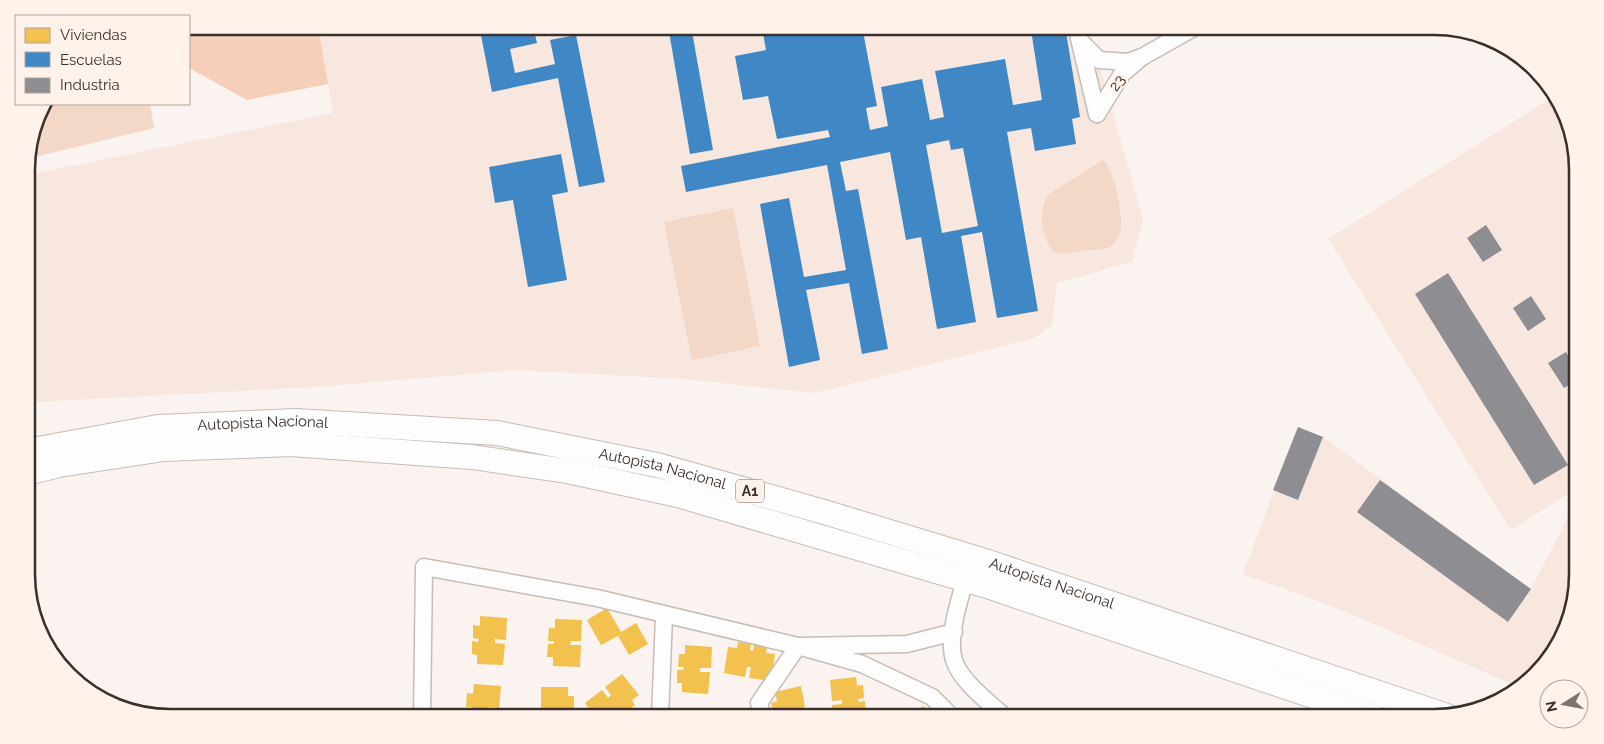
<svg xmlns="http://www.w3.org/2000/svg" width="1604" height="744" viewBox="0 0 1604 744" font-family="Raleway,sans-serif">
<rect width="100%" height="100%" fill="#faf3ef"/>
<g fill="#f7e7de">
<polygon points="318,26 1088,26 1143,219 1132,262 1057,283 1052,325 1034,338 813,393 684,379 516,370 316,387 33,402 27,399 27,175 333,113"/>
<polygon points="1554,96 1577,151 1578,488 1511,530 1328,239"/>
<polygon points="1298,427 1323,437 1531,589 1578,498 1578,574 1567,629 1519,687 1337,608 1243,574"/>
</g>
<g fill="#f3d7c7">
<polygon points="43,104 150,104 154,128 27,159"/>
<path d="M 1103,160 C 1113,166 1125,220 1120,232 C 1118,239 1113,244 1108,248 L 1058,254 C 1041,245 1037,209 1049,194 Z"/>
<polygon points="733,208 760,346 692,360 664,222"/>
</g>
<polygon fill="#f5cfb9" points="189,26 318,26 328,84 247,100 189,68"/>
<g fill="#f2c14e">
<polygon points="607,608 621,632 636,623 648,644 629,655 618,636 601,645 587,620"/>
<polygon points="480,616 507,618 506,640 495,639 495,643 505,644 503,665 477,664 477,655 472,654 472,641 478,642 479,639 473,638 473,625 480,626"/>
<polygon points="555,619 582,620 581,641 571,641 570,645 581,645 580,667 553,666 553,657 547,657 548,644 554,644 554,641 548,641 549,628 555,628"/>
<polygon points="738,642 751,644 750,650 753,651 754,645 767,647 766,653 775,654 771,681 749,678 751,667 747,667 745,677 724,673 728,647 737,648"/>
<polygon points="685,645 712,647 711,668 700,668 700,672 710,672 708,694 682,692 682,683 677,683 677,670 683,670 684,667 678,667 679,654 685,654"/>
<polygon points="622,674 639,695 632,700 635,705 625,713 621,709 619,710 623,715 620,718 596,718 585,703 602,690 608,698 611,695 605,687"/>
<polygon points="856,677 857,686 863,685 864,698 858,699 859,702 865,701 866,714 860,715 860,718 833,718 832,705 842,704 842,700 832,701 830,680"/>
<polygon points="474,684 501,686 499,708 489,707 489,711 499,712 498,718 466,718 466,709 472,710 472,707 466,707 467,693 473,694"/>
<polygon points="801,686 805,707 795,710 796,714 806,711 808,718 780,718 779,714 774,716 771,703 777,701 775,692"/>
<polygon points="541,687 568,687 568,696 574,696 574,709 567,709 567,711 573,712 573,718 540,718 540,712 551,712 551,708 541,708"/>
<polygon points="924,706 929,718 906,718 904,714"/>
<rect x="678" y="713" width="27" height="5"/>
</g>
<g fill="#3f88c5" fill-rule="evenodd">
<polygon points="485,26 533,26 537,43 510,49 515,73 555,64 550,40 576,35 605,182 579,187 558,78 492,92 481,35 487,34"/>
<polygon points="668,26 691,26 713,150 690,154"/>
<path d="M 773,26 L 792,26 L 793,36 L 847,26 L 862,26 L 877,106 L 866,108 L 870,130 L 888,126 L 881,87 L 922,79 L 930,120 L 944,117 L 935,71 L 1005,59 L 1013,105 L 1042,100 L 1031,30 L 1065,26 L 1080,117 L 1072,119 L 1076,144 L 1035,151 L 1031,128 L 1007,132 L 1038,311 L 997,318 L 982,232 L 961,236 L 976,322 L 937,329 L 921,237 L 906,240 L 890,152 L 840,162 L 846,191 L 858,189 L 888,349 L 862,354 L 849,283 L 806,290 L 820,360 L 789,367 L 760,204 L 789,198 L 804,277 L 846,270 L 827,165 L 686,192 L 681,166 L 830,137 L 828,130 L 777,139 L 768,96 L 743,100 L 735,56 L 766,50 L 762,28 ZM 949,140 L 951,150 L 963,148 L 978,226 L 942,233 L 926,145 Z"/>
<polygon points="561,154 568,192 552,195 567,280 528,287 513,200 495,203 489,167"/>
</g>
<g fill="#8d8d92">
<polygon points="1486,225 1502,250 1483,262 1467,238"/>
<polygon points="1448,273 1568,465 1534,485 1415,294"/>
<polygon points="1531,296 1546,319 1528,331 1513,308"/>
<polygon points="1566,352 1577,370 1577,380 1564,388 1548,363"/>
<polygon points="1298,427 1323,437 1298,500 1273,490"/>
<polygon points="1380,480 1531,589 1508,622 1357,512"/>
</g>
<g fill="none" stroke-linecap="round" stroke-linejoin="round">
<defs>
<g id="minor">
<polyline points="1076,26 1097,114"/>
<polyline points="1081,42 1099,60 1128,62 1142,57 1122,74 1097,114"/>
<polyline points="1142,57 1197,26"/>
<path d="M 965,580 C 959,602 947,638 954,660 C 960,681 991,704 1006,718"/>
<polyline points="422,718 424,567 597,598 798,646 862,664 932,697 953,718"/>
<polyline points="660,718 664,616"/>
<polyline points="763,718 759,703 798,646 907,644 954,632"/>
</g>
<g id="highway">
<path id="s1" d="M 27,451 L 158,427 L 296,421 L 497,433 L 657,465 L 824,512 L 988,562 L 1447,716"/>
<polyline points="27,473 59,465 164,449 291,444 472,457 567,471 678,495 987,586 1375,717"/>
</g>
</defs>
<use href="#minor" stroke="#c5bdb7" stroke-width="19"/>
<use href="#highway" stroke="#c5bdb7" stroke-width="26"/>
<use href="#minor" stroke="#fefdfd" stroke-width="16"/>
<use href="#highway" stroke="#fefdfd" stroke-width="24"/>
</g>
<g text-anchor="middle" stroke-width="5" stroke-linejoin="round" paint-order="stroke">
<rect fill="#fef2eb" stroke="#766a63" stroke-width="1" x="736" y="479.5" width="28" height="23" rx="4"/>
<g font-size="14" font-weight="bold" fill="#3b3029">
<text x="750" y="496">A1</text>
</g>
<g font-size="15" fill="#3b3029" stroke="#fef2eb">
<text transform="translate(1117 83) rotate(-55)" y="5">23</text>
<text dy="5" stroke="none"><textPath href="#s1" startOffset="238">Autopista Nacional</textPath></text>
<text dy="5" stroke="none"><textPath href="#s1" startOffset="642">Autopista Nacional</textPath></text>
<text dy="5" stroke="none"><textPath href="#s1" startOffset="1048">Autopista Nacional</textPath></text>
</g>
</g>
<path d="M0 0H1604V744H0ZM170 35H1434A135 135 0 0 1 1569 170V574A135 135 0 0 1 1434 709H170A135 135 0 0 1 35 574V170A135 135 0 0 1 170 35Z" fill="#fef2eb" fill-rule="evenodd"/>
<path fill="none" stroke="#3b3029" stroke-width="2.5" d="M170 35H1434A135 135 0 0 1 1569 170V574A135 135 0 0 1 1434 709H170A135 135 0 0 1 35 574V170A135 135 0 0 1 170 35Z"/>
<rect x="15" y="15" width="175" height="90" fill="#fef2eb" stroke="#b0a49d"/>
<rect x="25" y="28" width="25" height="15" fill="#f2c14e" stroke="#b0a49d"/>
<text x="60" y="40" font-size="15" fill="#3b3029">Viviendas</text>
<rect x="25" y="52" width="25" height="15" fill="#3f88c5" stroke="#b0a49d"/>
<text x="60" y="65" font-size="15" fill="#3b3029">Escuelas</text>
<rect x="25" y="78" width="25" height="15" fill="#8d8d92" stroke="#b0a49d"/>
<text x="60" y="90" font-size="15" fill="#3b3029">Industria</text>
<g transform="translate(1564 704) rotate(259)"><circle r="24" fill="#fef2eb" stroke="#b0a49d"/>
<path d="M0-4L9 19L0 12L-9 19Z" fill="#7e746e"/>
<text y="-8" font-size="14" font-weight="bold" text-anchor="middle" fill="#3b3029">N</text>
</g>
</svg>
